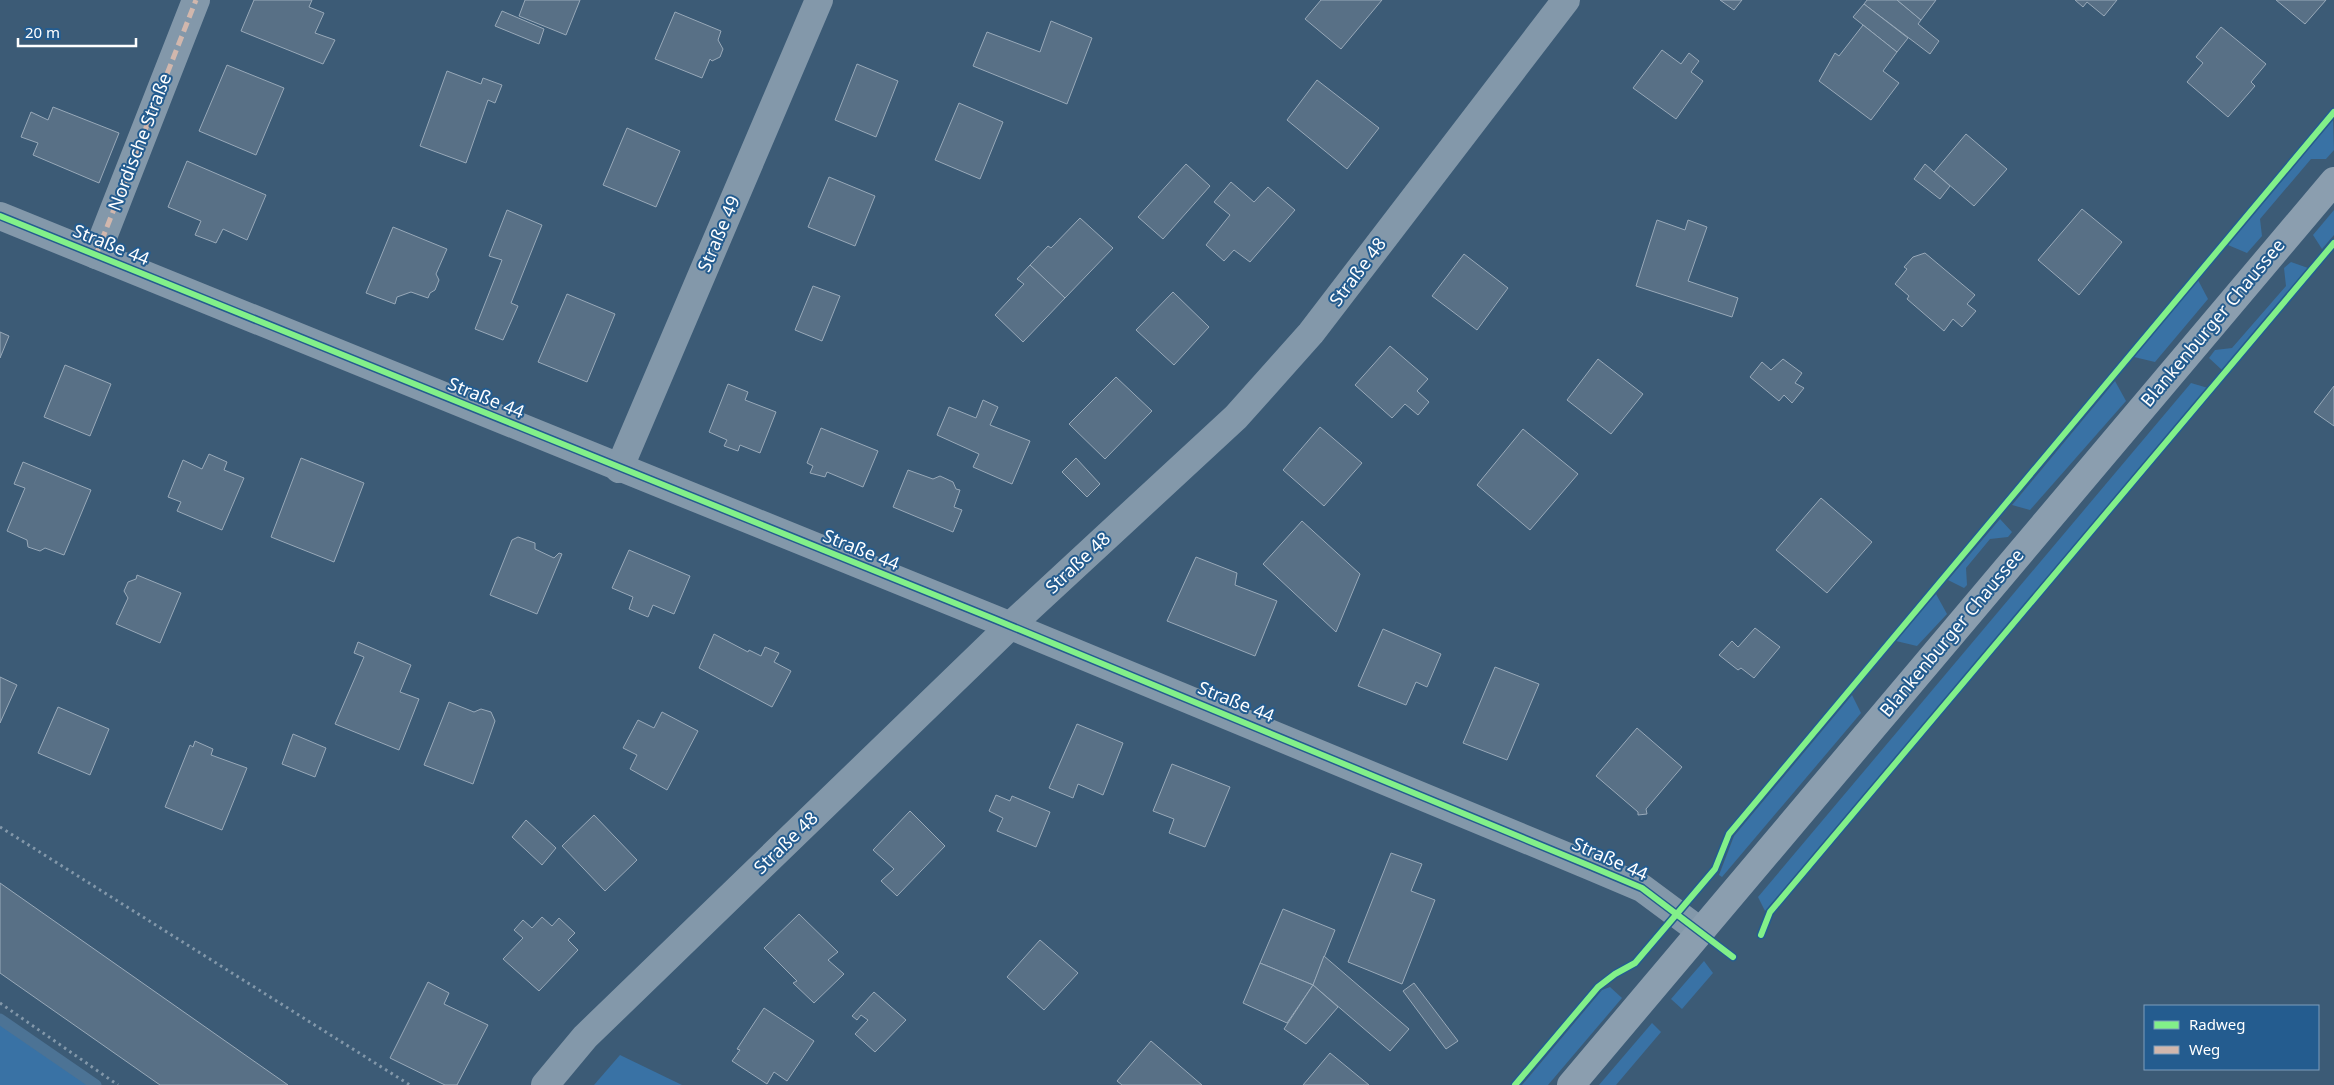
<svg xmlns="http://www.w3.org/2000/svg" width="2334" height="1085" viewBox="0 0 2334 1085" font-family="'Noto Sans',sans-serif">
<rect width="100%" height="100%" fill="#3c5b76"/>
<g fill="#3972a5">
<polygon points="2333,120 2334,150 2326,159 2311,159 2260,219 2262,236 2247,253 2228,245"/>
<polygon points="2334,210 2334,235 2322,249 2313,235"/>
<polygon points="2291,262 2308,268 2222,370 2209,358 2215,350 2232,348 2286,286 2284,268"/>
<polygon points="2198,280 2208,299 2155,362 2134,357"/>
<polygon points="2115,381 2126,401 2030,510 2012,505"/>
<polygon points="2191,383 2208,388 1765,911 1758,897"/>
<polygon points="2000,519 2012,532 2008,537 1990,539 1966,568 1967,585 1964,588 1948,580"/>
<polygon points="1936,594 1947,614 1917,646 1896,641"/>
<polygon points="1852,695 1861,713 1722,877 1719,875 1734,836"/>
<polygon points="1704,961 1713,973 1682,1009 1671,999"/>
<polygon points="1610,987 1622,998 1548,1085 1522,1085 1602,990"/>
<polygon points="0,1019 95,1085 0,1085"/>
<polygon points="1652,1023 1661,1032 1616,1085 1599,1085"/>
<polygon points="620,1055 682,1085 594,1085"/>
</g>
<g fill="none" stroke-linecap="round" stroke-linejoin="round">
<polyline stroke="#4c7395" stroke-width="11" points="0,1019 96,1085"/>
</g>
<g fill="#587086" stroke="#98a9b9">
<polygon points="254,0 312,0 309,7 324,13 315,33 335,40 323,64 241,31"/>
<polygon points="525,0 580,0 566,35 519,16"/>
<polygon points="1321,0 1382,0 1341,49 1305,19"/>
<polygon points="1720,0 1742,0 1734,10"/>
<polygon points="1867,0 1897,0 1921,20 1918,24 1939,41 1930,54 1864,4"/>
<polygon points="1897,0 1936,0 1921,20"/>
<polygon points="2075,0 2117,0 2104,16 2087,2 2083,7"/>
<polygon points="2276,0 2326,0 2305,24"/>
<polygon points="1864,4 1908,38 1897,52 1853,17"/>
<polygon points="502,11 544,29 539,44 495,26"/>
<polygon points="675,12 721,31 718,40 723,49 720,57 712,61 710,59 702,78 655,59"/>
<polygon points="1051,21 1092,38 1067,104 973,66 987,32 1040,52"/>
<polygon points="1863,25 1897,52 1883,71 1899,83 1871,120 1819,81 1835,53 1839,56"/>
<polygon points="2221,27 2266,64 2251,82 2255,86 2228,117 2187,82 2203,63 2196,57"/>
<polygon points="1662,50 1681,64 1689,53 1699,61 1691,72 1703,81 1676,119 1633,88"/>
<polygon points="857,64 898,81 876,137 835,120"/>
<polygon points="227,65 284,88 256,155 199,131"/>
<polygon points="447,71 481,84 483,78 502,85 495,103 488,100 466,163 420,146"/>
<polygon points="1317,80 1379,128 1347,169 1287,120"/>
<polygon points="959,103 1003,122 980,179 935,160"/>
<polygon points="53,107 119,133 99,183 33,155 38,143 21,137 31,112 48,120"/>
<polygon points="627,128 680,151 656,207 603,185"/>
<polygon points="1966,134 2007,169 1974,206 1934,172"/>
<polygon points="187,161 266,195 247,240 223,229 216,243 195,235 201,221 168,207"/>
<polygon points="1186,164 1210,186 1163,239 1138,217"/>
<polygon points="1925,164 1950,186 1940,199 1914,179"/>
<polygon points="829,177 875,196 855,246 808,227"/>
<polygon points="1231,182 1254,202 1268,187 1295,210 1250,262 1234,250 1224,261 1206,245 1230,215 1214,202"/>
<polygon points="2082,209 2122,242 2079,295 2038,260"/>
<polygon points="507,210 542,225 511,303 518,306 503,340 475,329 502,260 489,256"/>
<polygon points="1080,218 1113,248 1065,298 1030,265 1048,246 1051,248"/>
<polygon points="1657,220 1685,230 1688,220 1707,227 1688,281 1738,298 1732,317 1636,286"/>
<polygon points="393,227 447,249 436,274 439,280 435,290 430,293 428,298 411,292 397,297 395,304 366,293"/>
<polygon points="1925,253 1975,295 1967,304 1976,311 1962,327 1953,319 1944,331 1907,299 1909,296 1895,284 1907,269 1904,267 1913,257"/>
<polygon points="1464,254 1508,288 1477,330 1432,296"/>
<polygon points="1030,265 1065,298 1023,342 995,315 1024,284 1017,279"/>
<polygon points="813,286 840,296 822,341 795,330"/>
<polygon points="1173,292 1209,327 1174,365 1136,330"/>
<polygon points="567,294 615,314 587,382 538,362"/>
<polygon points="0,332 9,336 0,358"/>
<polygon points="1390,346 1428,379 1417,391 1429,402 1418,415 1405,404 1392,418 1355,385"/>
<polygon points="1598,359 1643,394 1611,434 1567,400"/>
<polygon points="1783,359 1802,373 1795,383 1804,388 1792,403 1784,395 1779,401 1750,377 1762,362 1771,370"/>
<polygon points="65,365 111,384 90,436 44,417"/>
<polygon points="1116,377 1152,411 1105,459 1069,424"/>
<polygon points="728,384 748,392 745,400 776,412 760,453 740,445 738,451 724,446 727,440 709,432"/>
<polygon points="2334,386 2334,426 2314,412"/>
<polygon points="983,400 998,407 990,425 1030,441 1012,484 973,467 979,454 937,435 949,407 976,418"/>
<polygon points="1320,427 1362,463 1324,506 1283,470"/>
<polygon points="821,428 878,451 863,487 827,472 825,477 810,473 813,466 807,463"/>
<polygon points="1523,429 1578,474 1530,530 1477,485"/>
<polygon points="209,454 227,462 224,470 244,478 222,530 177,511 181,502 168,497 183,460 202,469"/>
<polygon points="301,458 364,483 334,562 271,537"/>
<polygon points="1076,458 1100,484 1087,497 1062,472"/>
<polygon points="23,462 91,490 64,555 45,548 40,551 28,547 27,540 7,531 25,488 14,484"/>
<polygon points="908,470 933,479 940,476 953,482 956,489 960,490 954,507 962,510 953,532 893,507"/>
<polygon points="1821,498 1872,542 1827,593 1776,550"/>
<polygon points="1302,521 1360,574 1336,632 1263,564"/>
<polygon points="518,537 535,543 535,549 554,558 559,553 562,554 537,614 490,595 512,540"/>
<polygon points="629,550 690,576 674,614 653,605 648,617 629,609 633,597 612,588"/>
<polygon points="1196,557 1237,573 1235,585 1277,601 1255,656 1167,621"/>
<polygon points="137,575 181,593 160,643 116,624 128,598 124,591 128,582 136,579"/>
<polygon points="1755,628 1780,647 1754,678 1741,668 1738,670 1719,655 1732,641 1738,647"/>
<polygon points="1383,629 1441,654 1427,687 1416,682 1406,705 1358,686"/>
<polygon points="714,634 748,652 749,650 761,656 765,647 779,653 774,662 791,671 772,707 699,668"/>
<polygon points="358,642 411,665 400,692 419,699 399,750 335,724 364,657 354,653"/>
<polygon points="1495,667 1539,684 1507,760 1463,743"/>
<polygon points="0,677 17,685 0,723"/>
<polygon points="449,702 474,712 481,709 491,712 495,721 473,784 424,765"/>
<polygon points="58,707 109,729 90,775 38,753"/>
<polygon points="662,712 698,731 667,790 630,769 637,755 623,748 638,720 654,728"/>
<polygon points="1077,724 1123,743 1103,795 1078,784 1073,798 1049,788"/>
<polygon points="1637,728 1682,767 1646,809 1647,814 1638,815 1638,812 1596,776"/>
<polygon points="293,734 326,748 315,777 282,764"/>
<polygon points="195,741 213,749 211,755 247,768 222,830 165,807 190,745 193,747"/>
<polygon points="1172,764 1230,787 1205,847 1169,833 1174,819 1153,811"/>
<polygon points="996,795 1010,801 1012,796 1050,812 1036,847 997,831 1003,818 989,811"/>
<polygon points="910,811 945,846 897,896 881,881 894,869 873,850"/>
<polygon points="594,815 637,860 605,891 562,846"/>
<polygon points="526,820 556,848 542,865 512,837"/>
<polygon points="1391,853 1422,864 1411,891 1435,900 1402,984 1348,962"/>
<polygon points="0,883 288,1085 160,1085 0,973"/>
<polygon points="1283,909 1335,930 1313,985 1260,963"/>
<polygon points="799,914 838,952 828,960 844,974 814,1003 793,983 797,981 764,948"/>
<polygon points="542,917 552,926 559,918 575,933 568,940 578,950 539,991 503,959 523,938 514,930 523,920 532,928"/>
<polygon points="1040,940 1078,973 1044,1010 1007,977"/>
<polygon points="1324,956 1409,1029 1390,1051 1313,985"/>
<polygon points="1260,963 1313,985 1287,1023 1243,1003"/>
<polygon points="428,982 449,993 444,1004 488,1025 457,1085 445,1085 390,1058"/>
<polygon points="1414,983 1458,1041 1446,1049 1403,991"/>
<polygon points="1313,985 1338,1007 1306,1044 1284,1029"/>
<polygon points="874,992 906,1020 875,1052 855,1034 868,1020 861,1015 857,1020 852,1016"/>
<polygon points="764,1008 814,1041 787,1081 774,1072 767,1084 732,1061 740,1050 737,1049"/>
<polygon points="1151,1041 1202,1085 1122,1085 1117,1081"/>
<polygon points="1330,1053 1369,1085 1303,1085"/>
</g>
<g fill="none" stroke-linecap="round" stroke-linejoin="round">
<g stroke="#8398aa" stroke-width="3" stroke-dasharray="2.5 4" stroke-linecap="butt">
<polyline points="0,827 410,1085"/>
<polyline points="0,1003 118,1085"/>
</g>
<g stroke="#8398aa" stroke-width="28">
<polyline points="0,216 994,619 1590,866 1642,888 1700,931"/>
<polyline points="96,255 196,0"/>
<polyline points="619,469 819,0"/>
<polyline points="545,1085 585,1037 1010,626 1236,417 1311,333 1566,0"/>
</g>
<polyline stroke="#8b9eaf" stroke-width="28" points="1571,1085 2334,181"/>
<polyline stroke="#d1b7ad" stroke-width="5" stroke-dasharray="10 5" stroke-linecap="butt" points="96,255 196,0"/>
<defs>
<g id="cycleway">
<polyline points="0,216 994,619 1590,866 1642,888 1733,957"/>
<polyline points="1761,935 1770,912 2334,243"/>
<polyline points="1515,1085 1598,987 1615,974 1635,963 1715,869 1729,834 2334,112"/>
</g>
</defs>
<use href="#cycleway" stroke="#245c8f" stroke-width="9"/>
<use href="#cycleway" stroke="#82f089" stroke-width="6"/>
</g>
<g text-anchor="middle" stroke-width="4" stroke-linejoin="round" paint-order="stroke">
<g font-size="18" fill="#fff" stroke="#245c8f">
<text transform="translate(140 142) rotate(-69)" y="6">Nordische Straße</text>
<text transform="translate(719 234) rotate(-67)" y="6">Straße 49</text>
<text transform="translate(111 245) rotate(22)" y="6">Straße 44</text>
<text transform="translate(1358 272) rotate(-53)" y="6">Straße 48</text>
<text transform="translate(2213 323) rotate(-50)" y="6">Blankenburger Chaussee</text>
<text transform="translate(486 398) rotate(22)" y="6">Straße 44</text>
<text transform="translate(861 550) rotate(22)" y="6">Straße 44</text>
<text transform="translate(1078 563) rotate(-43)" y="6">Straße 48</text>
<text transform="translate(1952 633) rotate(-50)" y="6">Blankenburger Chaussee</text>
<text transform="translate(1236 702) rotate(22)" y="6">Straße 44</text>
<text transform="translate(786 843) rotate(-44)" y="6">Straße 48</text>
<text transform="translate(1610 859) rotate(24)" y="6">Straße 44</text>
</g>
</g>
<rect x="2144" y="1005" width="175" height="65" fill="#245c8f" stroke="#7c9dbc"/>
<rect x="2154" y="1021" width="25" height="8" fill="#82f089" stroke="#7c9dbc"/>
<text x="2189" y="1030" font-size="15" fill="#ffffff">Radweg</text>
<rect x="2154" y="1046" width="25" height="8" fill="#d1b7ad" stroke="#7c9dbc"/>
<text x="2189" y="1055" font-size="15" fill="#ffffff">Weg</text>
<path d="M18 38v8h118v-8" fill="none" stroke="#ffffff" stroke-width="2.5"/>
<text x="25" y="38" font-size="15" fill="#ffffff" stroke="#245c8f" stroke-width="4" paint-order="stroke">20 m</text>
</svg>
